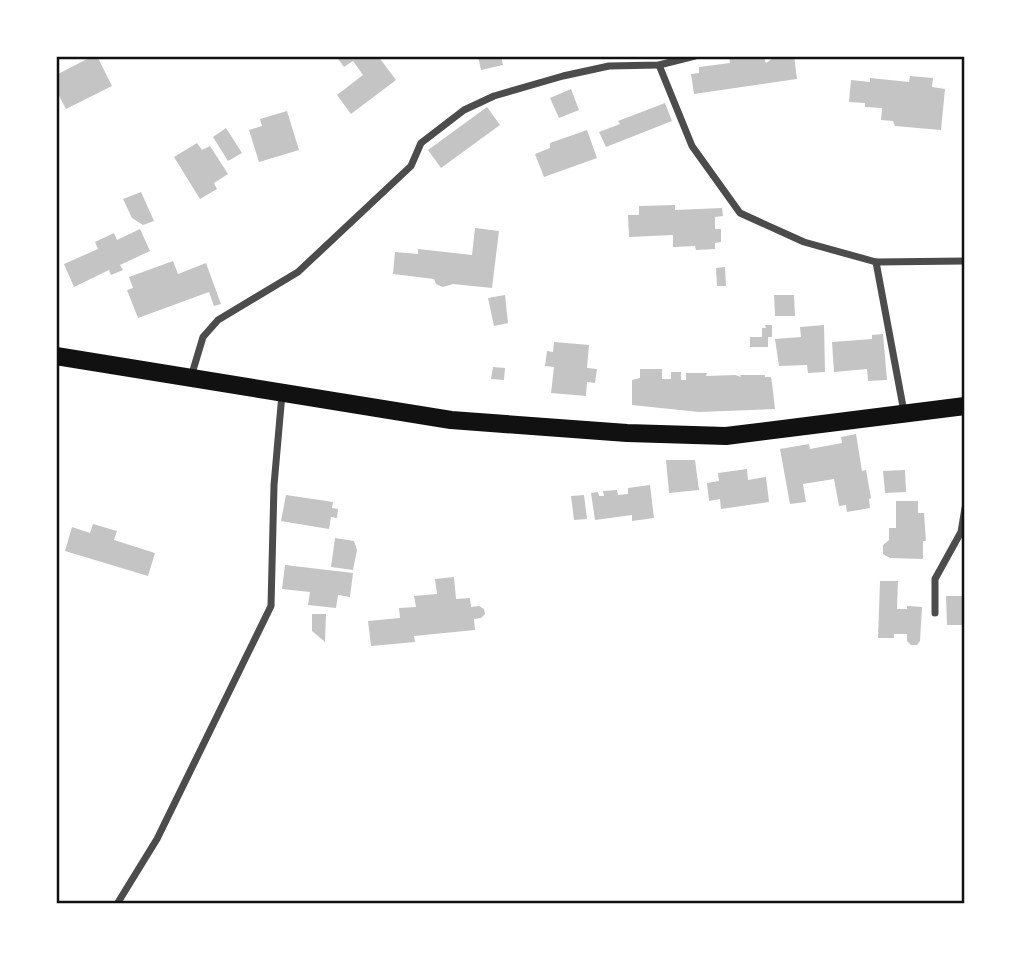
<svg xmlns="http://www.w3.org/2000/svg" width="1021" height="960" viewBox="0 0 1021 960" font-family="'IBM Plex Sans',sans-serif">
<rect width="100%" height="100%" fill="#fff"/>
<g fill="#c4c4c4">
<polygon points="93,56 97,56 112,86 66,109 56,90 56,75"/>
<polygon points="336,56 378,56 396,80 351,114 337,95 363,75 353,61 344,67"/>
<polygon points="478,56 501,56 503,65 481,70"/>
<polygon points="737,56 764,58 766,63 776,56 794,56 797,79 694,94 691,74 699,73 699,67 730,63 729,57"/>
<polygon points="910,76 933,78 932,87 945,89 941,130 895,126 893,121 881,120 882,108 865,107 865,103 849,102 851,80 870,82 870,78 909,82"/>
<polygon points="571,89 579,110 559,118 550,98"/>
<polygon points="665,103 672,121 606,147 599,132 620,124 618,121"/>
<polygon points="487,107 500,125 441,168 428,150"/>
<polygon points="287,111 299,150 259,162 249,130 262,126 260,119"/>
<polygon points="226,128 242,153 228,161 213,137"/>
<polygon points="587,130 597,158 544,177 535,154 550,148 550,143"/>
<polygon points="197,143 202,150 210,146 228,174 214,183 217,189 200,199 174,157"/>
<polygon points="141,192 154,221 143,225 132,218 123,199"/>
<polygon points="675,205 675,210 722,208 723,216 715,217 715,229 721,229 721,242 715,243 715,249 696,250 695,246 673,247 673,235 629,237 628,215 639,215 639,206"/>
<polygon points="475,228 499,231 492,288 453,284 443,287 436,284 434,279 393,274 395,252 418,254 418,249 472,255"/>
<polygon points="140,229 150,251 120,265 123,270 111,275 109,270 74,287 64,264 98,249 95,242 114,233 117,240"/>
<polygon points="173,261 178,274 206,263 221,304 214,306 209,292 138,318 127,290 133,288 129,277"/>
<polygon points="725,267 726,286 717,286 716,268"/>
<polygon points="505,295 508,323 494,326 488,298"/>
<polygon points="774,295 794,295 795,316 775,316"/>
<polygon points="765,325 772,325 772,337 768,337 768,347 750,347 750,337 762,337 762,328 766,328"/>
<polygon points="824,325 825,372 808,373 807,365 779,366 775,339 801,337 800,327"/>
<polygon points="883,334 887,380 868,381 867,369 834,372 832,342 872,339 872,335"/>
<polygon points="554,342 589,345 587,368 597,369 595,383 587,382 586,396 551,393 554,367 545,366 547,351 553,352"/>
<polygon points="493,367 505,368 504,380 491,379"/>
<polygon points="640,369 662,369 662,379 671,379 671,372 681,372 681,380 686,380 686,373 707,373 706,376 735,375 741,377 740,375 765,375 765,377 771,377 772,383 775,409 699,412 632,405 632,380 640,378"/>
<polygon points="856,434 862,471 866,470 871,498 869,499 870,508 847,512 846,505 839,506 834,479 803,484 806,502 790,504 780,449 809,444 810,449 842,443 841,437"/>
<polygon points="666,460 695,460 699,490 669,493"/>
<polygon points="747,469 748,480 766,477 769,502 721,509 720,499 709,501 707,483 719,481 718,473"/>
<polygon points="905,470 906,492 885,493 883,471"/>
<polygon points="650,485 654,518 632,521 632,515 595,520 591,493 598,492 599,496 604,496 603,491 617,490 618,495 628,494 628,488"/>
<polygon points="286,495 333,502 332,508 338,509 337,518 331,517 329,529 281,521"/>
<polygon points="584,495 587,519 574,520 571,496"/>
<polygon points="896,501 918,501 918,513 924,513 926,541 923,541 923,559 890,558 883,554 883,545 889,540 889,528 896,528"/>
<polygon points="93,524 117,531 114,540 155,553 148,576 65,551 72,527 90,533"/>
<polygon points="335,538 354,541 357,550 353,570 331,567"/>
<polygon points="285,565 353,573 350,597 338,595 336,608 308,605 310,592 282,589"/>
<polygon points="454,577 456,599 470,598 471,607 479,606 484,609 485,614 481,618 474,619 475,630 414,636 415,642 371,646 368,621 400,618 399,608 416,607 414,596 437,594 435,579"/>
<polygon points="880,581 898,581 897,609 907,609 907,606 922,607 920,641 917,645 911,645 907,641 907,634 894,634 894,638 878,638"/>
<polygon points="946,596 965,596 965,625 947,625"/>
<polygon points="312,614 326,614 325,642 312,631"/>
</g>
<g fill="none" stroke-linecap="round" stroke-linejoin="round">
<g stroke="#4c4c4c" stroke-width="7">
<polyline points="659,65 692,146 740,213 804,242 876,262 965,261"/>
<polyline points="876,262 904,412"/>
<polyline points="191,377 203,337 218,320 298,272 411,166 421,143 464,110 494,96 563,76 609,66 659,65 695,56"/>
<polyline points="935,613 935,579 961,532 965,508"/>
<polyline points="117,904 157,839 271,606 274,485 282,394"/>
</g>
<polyline stroke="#111" stroke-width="18" points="56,356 451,420 627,433 726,436 965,406"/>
</g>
<rect width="1021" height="960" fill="none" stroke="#ffffff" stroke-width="116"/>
<rect x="58" y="58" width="905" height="844" fill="none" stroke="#111" stroke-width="2.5"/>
</svg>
